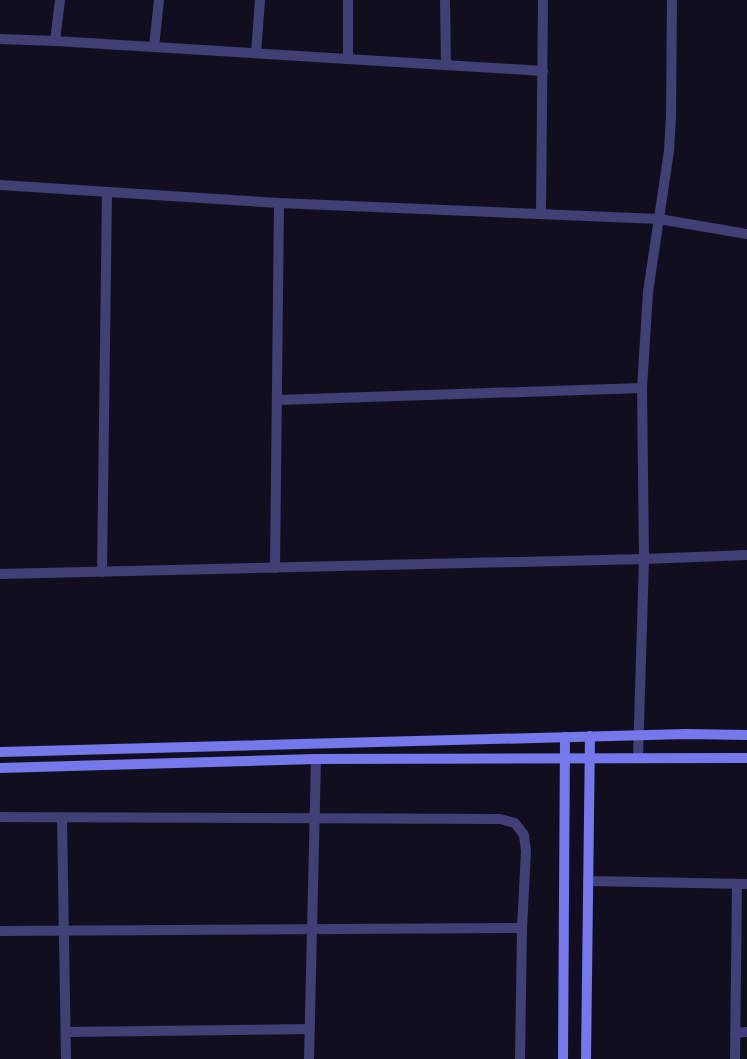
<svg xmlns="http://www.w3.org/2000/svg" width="747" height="1059" viewBox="0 0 747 1059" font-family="Rubik,sans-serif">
<rect width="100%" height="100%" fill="#110f1d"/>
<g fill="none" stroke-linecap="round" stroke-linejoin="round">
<g stroke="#404076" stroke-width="10">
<polyline points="0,817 500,819 515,823 524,835 526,851 522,928 520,1059"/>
<polyline points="62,818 66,1059"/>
<polyline points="0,931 522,928"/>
<polyline points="66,1032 310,1029"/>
<polyline points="309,1059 316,759"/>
</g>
<g stroke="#404076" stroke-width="10">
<polyline points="348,0 348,59"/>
<polyline points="445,0 446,65"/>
<polyline points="0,39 55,41 543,71"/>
<polyline points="55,41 60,0"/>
<polyline points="154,47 159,0"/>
<polyline points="256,53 260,0"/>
<polyline points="0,185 279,203 659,219 747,234"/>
<polyline points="541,213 543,0"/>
<polyline points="277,400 642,388"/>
<polyline points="275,568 279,203"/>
<polyline points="102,572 107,192"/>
<polyline points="0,574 644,559 747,555"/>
<polyline points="638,757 644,559 642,388 648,292 669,151 671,117 672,0"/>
<polyline points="588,881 747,884"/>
<polyline points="735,1033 747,1032"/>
<polyline points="735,1059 737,884"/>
</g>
<g stroke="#7578ec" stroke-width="10">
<polyline points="0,752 686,734 747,735"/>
<polyline points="0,768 316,759 747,758"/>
<polyline points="563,1059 565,737"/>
<polyline points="586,1059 590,736"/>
</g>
</g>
</svg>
